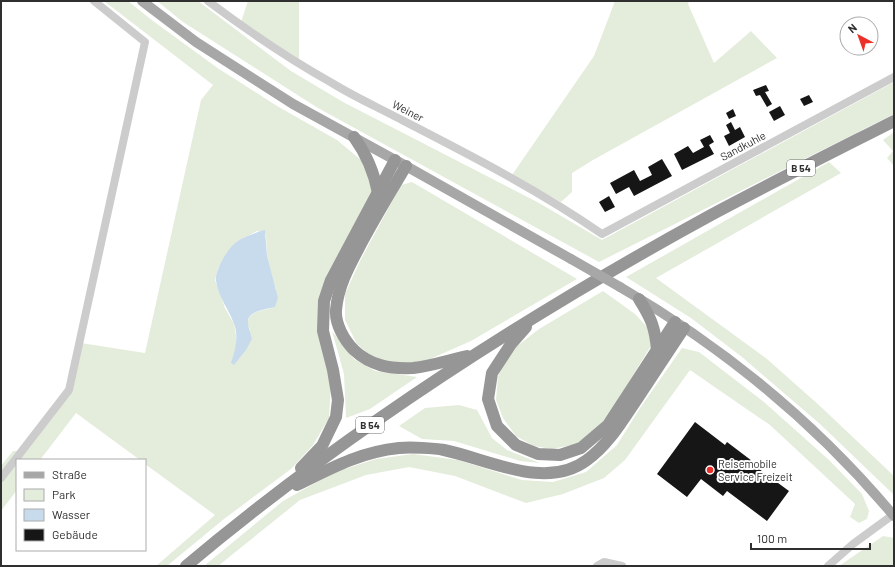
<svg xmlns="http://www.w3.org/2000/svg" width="895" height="567" viewBox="0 0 895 567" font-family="Barlow,sans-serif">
<rect width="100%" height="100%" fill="#fff"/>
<g fill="#e4eddc" fill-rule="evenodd">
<path d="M 104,1 L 128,1 L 153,21 L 219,69 L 277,106 L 337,140 L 367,165 L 373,179 L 371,194 L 326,276 L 320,301 L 331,381 L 329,418 L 313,445 L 291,469 L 224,519 L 167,566 L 156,566 L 215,515 L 145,464 L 145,460 L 140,460 L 76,413 L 40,460 L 17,460 L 17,490 L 1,511 L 1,466 L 13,451 L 19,451 L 69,393 L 81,343 L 145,353 L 201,100 L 213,85 ZM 257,231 L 266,234 L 267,256 L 271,275 L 276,289 L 275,307 L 256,312 L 250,316 L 247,322 L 250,330 L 232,363 L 236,348 L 236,335 L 234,324 L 225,308 L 215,280 L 218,268 L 235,243 Z"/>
<polygon points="157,1 198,1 291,71 343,102 539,203 602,240 894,82 894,114 599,262 318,108 183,22"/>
<polygon points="248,1 299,1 299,59 241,22"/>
<polygon points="615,1 689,1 688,4 714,63 751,31 777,58 593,160 572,173 572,192 561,202 512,175 594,56"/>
<polygon points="894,132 894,166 887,158 893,151 883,140"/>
<polygon points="829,162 841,173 656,278 767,359 820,406 894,476 894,495 820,424 742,357 691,318 626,277"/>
<polygon points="412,182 577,279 471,341 430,359 413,364 379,363 357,344 345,320 345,294 360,261 401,185"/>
<polygon points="603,291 635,314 648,328 651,346 602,425 581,443 552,449 534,446 516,436 503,418 496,400 498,377 504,359 516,347 539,329"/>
<polygon points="332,331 354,359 375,371 417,377 370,409 346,418 344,374"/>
<polygon points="682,348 699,352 764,402 829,460 862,494 869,511 867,519 859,523 850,517 855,504 770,425 690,370 625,460 604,478 563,494 526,503 455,476 409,467 366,475 300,500 218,566 204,566 283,501 335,472 376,459 413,454 458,460 522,480 553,482 586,472 617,445 640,408"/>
<polygon points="459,405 477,410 492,438 507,450 540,463 520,461 454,441 422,439 399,426 425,408"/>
<polygon points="883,536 894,538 894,566 839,566"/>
</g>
<path fill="#c8dbed" d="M 265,230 L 267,256 L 278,298 L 275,307 C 267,309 247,311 248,322 C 248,327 251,334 252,339 L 246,350 L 234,365 L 231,363 C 235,351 239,336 234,324 C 229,309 218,297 216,281 C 214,272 227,250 234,244 C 238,239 259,231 265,230 Z"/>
<g fill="#161616">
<polygon points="766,85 769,91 765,92 772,104 767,107 760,95 756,96 753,90"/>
<polygon points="809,95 813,102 804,106 800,99"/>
<polygon points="780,106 785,115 774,121 769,112"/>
<polygon points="733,109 736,116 729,119 726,113"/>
<polygon points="731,122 735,130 740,127 745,137 729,146 724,136 730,133 726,125"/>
<polygon points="710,135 714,142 709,145 714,154 682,170 674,154 688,146 693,153 704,147 700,140"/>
<polygon points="662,159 672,176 634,196 629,187 616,194 610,183 634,170 640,181 652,175 648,167"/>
<polygon points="609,196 615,207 605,212 599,202"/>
<polygon points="695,422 725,445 727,442 756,464 755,466 789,491 767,521 727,491 723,496 701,479 687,497 657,474"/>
</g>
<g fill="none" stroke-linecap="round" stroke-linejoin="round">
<g stroke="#ccc" stroke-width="8">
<path d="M 208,1 C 248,31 289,59 332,83 C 353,96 375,106 396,117 C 466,153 537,189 602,234 L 894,77"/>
<polyline points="1,478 69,390 145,42 94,1"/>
<polyline points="597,566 604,562 622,566"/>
<polyline points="828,566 853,544 894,514"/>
</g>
<g stroke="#a7a7a7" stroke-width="10">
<polyline points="142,1 196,42 293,104 406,166 571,259"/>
<path d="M 620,287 C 723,347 817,424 894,516"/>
</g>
<g stroke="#969696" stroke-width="12">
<path d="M 354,137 C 367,155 374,172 378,193"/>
<path d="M 406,166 C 391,191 376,216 362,242 C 351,263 338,285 336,310 C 335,324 344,340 354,350 C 371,366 390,369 413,368 C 431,366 449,360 467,356"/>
<path d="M 639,299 C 651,318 655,327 657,350"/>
<polyline points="526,327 511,344 492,373 488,399 497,426 516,445 538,454 560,455 581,448 608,425 675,322"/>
<polyline points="301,468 322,446 336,417 338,400 333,370 323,331 324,301 331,280 395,160"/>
<path d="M 297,485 C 331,468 360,452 399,448 C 410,447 434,448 444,450 C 488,459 546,491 587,460 C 609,444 622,421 637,399 C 653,375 668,352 684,328"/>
<path d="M 186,566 C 348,430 526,316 711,215 C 771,183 833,152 894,121"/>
</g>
<polyline stroke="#a7a7a7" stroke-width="10" points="571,259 620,287"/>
</g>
<circle fill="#ed2f2a" stroke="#fff" stroke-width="1.5" cx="710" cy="470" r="4"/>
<g text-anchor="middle" stroke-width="4" stroke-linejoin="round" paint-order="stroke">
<g fill="#fff" stroke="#6d6d6d" stroke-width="1">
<rect x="787" y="160" width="28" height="16" rx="3"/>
<rect x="356" y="417" width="28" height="16" rx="3"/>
</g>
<g font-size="10" font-weight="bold" fill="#2f2f2f">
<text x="801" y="172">B 54</text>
<text x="370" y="429">B 54</text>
</g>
<g font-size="11" fill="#2f2f2f" stroke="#fff">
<text transform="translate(408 111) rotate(27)" y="4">Weiner</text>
<text transform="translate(743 146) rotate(-28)" y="4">Sandkuhle</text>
</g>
<g font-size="11" fill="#2f2f2f" stroke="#fff" text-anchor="start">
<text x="718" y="468">Reisemobile<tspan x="718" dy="13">Service Freizeit</tspan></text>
</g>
</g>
<rect width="895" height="567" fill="none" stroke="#2f2f2f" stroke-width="4"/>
<rect x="16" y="459" width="130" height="92" fill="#ffffff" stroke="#acacac"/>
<rect x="24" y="472" width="20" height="6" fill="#a7a7a7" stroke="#acacac"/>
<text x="52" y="479" font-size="12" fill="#2f2f2f">Straße</text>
<rect x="24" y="489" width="20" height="12" fill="#e4eddc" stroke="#acacac"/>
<text x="52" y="499" font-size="12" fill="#2f2f2f">Park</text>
<rect x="24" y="509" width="20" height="12" fill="#c8dbed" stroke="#acacac"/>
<text x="52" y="519" font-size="12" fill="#2f2f2f">Wasser</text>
<rect x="24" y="529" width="20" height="12" fill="#161616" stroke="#acacac"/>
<text x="52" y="539" font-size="12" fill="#2f2f2f">Gebäude</text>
<g transform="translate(859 36) rotate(319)"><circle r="19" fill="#ffffff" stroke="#acacac"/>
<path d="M0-3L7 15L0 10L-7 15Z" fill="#ed2f2a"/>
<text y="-6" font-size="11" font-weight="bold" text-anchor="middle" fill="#2f2f2f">N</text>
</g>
<path d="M751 543v6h119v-6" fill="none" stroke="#2f2f2f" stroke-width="2"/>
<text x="757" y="543" font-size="12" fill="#2f2f2f" stroke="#ffffff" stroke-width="3" paint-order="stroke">100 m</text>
</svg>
